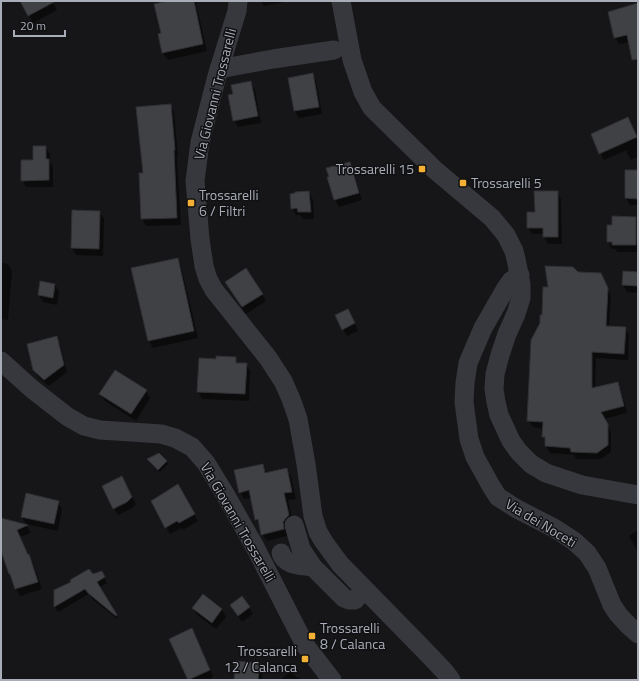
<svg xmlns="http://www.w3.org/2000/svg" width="639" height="681" viewBox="0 0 639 681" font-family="'Titillium Web',sans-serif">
<rect width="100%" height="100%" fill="#161618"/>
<g fill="#0007">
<polygon points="21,1 52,1 57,10 33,23"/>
<polygon points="171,1 195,1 196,3 207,51 168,60 163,53 160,35 162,34"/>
<polygon points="261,1 285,1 285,2 264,6"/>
<polygon points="638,4 638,51 629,42 619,44 615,37"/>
<polygon points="312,74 316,81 322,114 299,118 295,111"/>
<polygon points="250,83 255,90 261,123 238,127 234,120"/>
<polygon points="170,105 174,112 178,157 177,157 181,225 146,226 142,219 140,174 144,174"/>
<polygon points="627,116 638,139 638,157 631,160 627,153 627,150 604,160 600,153 627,118"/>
<polygon points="45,147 50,154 50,162 53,167 53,187 26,187 22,180 34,161"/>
<polygon points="349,163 353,170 362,200 339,207 335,200"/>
<polygon points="638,171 638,205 630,205 626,198"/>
<polygon points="309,192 313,200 314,219 303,219 300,215 296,215 292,208"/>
<polygon points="557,192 561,199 562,244 548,244 544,237 544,234 532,234 528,227 536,213"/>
<polygon points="100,212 104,219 103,256 76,255 72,248"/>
<polygon points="635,218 638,222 638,252 617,252 616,249 612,249 608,242 608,226 613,226"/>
<polygon points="177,259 181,266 198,338 153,348 149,341 133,269"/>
<polygon points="1,260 2,263 8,264 12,271 8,320 1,319"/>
<polygon points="624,272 638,273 638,293 627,292 623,285"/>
<polygon points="578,273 604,282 611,296 609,327 625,328 629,335 628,360 596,358 595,389 617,383 621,390 627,413 604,419 611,432 611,452 601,459 576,459 574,455 550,453 546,446 546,442 543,436 543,429 533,427 528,420 541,324 543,316 549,288"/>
<polygon points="41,282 55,284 59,292 57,305 43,302 39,295"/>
<polygon points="230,289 262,294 266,301 246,314"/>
<polygon points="352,317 358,331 347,336 343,329"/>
<polygon points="56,337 60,344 67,372 49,386 38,377 34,370"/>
<polygon points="235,358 238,364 246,364 250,371 249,401 202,399 198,392 217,360"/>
<polygon points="146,391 150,398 136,421 105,401 100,394"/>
<polygon points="148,459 166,461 168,464 160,472 150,462"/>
<polygon points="263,465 267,474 286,469 291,476 296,499 288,500 293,523 287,530 287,536 267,541 262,534 261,527 256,519 251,498 244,499 240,492"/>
<polygon points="126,485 136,504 131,509 118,515 114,508"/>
<polygon points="178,486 198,521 183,530 182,528 170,534 152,501"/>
<polygon points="58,502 62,509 58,531 26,524 22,517"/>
<polygon points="1,519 27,526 31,533 20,537 28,556 33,563 42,589 20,596 16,589 1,540"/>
<polygon points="638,530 638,552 629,536"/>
<polygon points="101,572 107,583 99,588 119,620 92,599 89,594 58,612 55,607 55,590"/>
<polygon points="203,595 222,610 226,617 216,629 197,615 193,608"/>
<polygon points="231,605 249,607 253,614 242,622"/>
<polygon points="195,636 213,676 211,678 211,680 189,680 171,639"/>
<polygon points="259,664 263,671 262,680 235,680"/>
<polygon points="291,671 297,678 299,677 301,680 280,680"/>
</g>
<g fill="#404145" stroke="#303034">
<polygon points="20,1 56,1 28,16"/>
<polygon points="167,1 194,1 203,44 162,53 158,34 161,33 154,4"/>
<polygon points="638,3 638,59 632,60 627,35 614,38 608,12"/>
<polygon points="313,73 319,107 294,111 288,78"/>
<polygon points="251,81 258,116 233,121 228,95 233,94 231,85"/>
<polygon points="171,104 175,150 174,150 177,218 141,219 139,173 143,173 136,107"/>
<polygon points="628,117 637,137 599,154 591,134"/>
<polygon points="33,146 46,146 46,159 49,159 49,180 21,181 21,160 33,160"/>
<polygon points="350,162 359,193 334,200 327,177 329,177 326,168"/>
<polygon points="625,170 638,170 638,199 625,198"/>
<polygon points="309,191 311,212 298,212 297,208 291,209 290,194 295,193 295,192"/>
<polygon points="534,191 558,191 558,237 543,237 543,228 527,228 527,212 535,212"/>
<polygon points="72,210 100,211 99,249 71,248"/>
<polygon points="612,216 636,217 636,245 612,245 612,242 607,242 607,225 612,225"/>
<polygon points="178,258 194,331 148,341 131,268"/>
<polygon points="545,266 573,267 578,272 601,273 608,288 606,326 626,327 624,354 592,352 592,388 618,382 624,406 601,412 608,424 608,445 597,453 571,452 570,448 545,446 545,437 542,437 543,422 527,421 531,340 540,323 540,315 542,315 543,287 548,287"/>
<polygon points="246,268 263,294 242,307 225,282"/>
<polygon points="623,271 638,272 638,286 622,285"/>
<polygon points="40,281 55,284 53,298 38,295"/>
<polygon points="348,309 355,323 342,330 335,315"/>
<polygon points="57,336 64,365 44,380 33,370 27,344"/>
<polygon points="216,356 236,357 236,363 247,363 245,394 197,392 199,358 216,359"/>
<polygon points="115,370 147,390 131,414 99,394"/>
<polygon points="159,453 167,461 158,470 147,459"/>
<polygon points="263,464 265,473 287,468 292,492 284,493 289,515 286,518 283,522 284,529 261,535 258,519 255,520 249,490 239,493 234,470"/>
<polygon points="122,476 132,497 127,502 113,509 102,486"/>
<polygon points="178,484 195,514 179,523 177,521 165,528 151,501"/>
<polygon points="26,493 59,501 54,524 21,517"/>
<polygon points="1,518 28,525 17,530 28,555 29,554 38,582 15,589 10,574 9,574 1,551"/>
<polygon points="89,569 93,574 102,571 105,577 97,582 117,615 116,616 88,593 85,589 54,607 54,590 71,582 70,580"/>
<polygon points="203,594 222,609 212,623 192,608"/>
<polygon points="242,596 250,607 238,616 230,605"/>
<polygon points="192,628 210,670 188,680 169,639"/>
<polygon points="235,661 260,663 258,680 234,680"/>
</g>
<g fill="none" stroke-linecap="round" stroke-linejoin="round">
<g stroke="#37383d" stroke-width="19">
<polyline points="238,1 237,11 217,76 200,142 195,181 200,239 204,266 208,279 214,290 268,358 283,381 291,399 298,419 306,464 313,516 318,532 324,542 340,564 430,656 445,672 451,680"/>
<polyline points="341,1 352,60 363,92 372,108 435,170 492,218 506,235 514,251 516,259 521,284 521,298 516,314 507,334 500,355 495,374 494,389 496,402 499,415 511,441 519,452 531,464 546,473 582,485 638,495"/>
<polyline points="219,69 273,59 334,50"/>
<polyline points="520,275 511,281 506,288 483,328 468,363 465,383 464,402 469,439 475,457 491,486 498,497 517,509 554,528 574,541 587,553 597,568 612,605 618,614 627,624 638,634"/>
<polyline points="1,361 32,389 68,417 84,426 100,430 161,434 175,438 192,447 206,463 225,494 255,547 305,645 332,680"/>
<polyline points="294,525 301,549 313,567 344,598 349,600 355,600 364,590"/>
<path d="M 281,553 C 285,566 301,565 313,567"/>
</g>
</g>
<g fill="#f2b134" stroke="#111113" stroke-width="1.5">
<rect x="418" y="165" width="8" height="8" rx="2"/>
<rect x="459" y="179" width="8" height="8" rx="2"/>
<rect x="187" y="199" width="8" height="8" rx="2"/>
<rect x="308" y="632" width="8" height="8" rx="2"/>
<rect x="301" y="655" width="8" height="8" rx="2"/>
</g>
<g text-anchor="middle" stroke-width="3" stroke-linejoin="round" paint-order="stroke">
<g font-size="14" fill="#a8adb8" stroke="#111113">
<text transform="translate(215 94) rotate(-76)" y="5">Via Giovanni Trossarelli</text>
<text transform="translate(238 522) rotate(60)" y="5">Via Giovanni Trossarelli</text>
<text transform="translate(541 523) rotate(31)" y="5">Via dei Noceti</text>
</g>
<g font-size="14" fill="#a8adb8" stroke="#111113" text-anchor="start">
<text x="414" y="174" text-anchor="end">Trossarelli 15</text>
<text x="471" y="188">Trossarelli 5</text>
<text x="199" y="200">Trossarelli<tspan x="199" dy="16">6 / Filtri</tspan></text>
<text x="320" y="633">Trossarelli<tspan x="320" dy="16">8 / Calanca</tspan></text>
<text x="297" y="656" text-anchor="end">Trossarelli<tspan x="297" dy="16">12 / Calanca</tspan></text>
</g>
</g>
<rect width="639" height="681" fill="none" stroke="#a8adb8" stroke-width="4"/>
<path d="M14 30v6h51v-6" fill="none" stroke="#a8adb8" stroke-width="2"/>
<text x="20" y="30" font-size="12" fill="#a8adb8" stroke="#111113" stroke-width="3" paint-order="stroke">20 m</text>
</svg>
